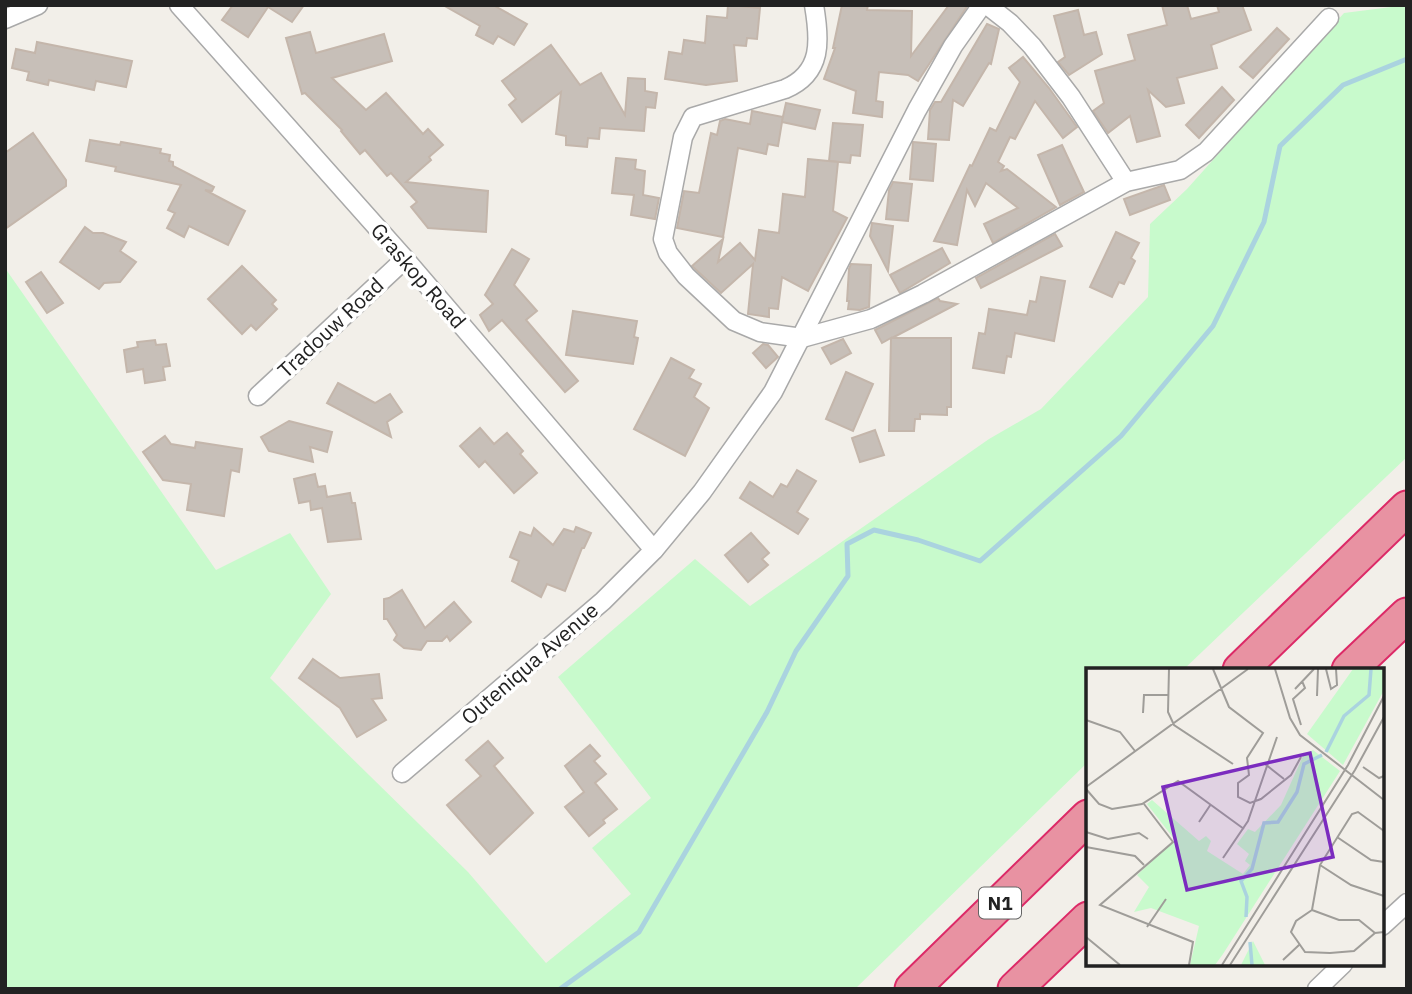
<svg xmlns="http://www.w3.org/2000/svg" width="1412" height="994" viewBox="0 0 1412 994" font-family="'IBM Plex Sans',sans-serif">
<rect width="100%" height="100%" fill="#f2efe9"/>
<polygon fill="#c8facc" points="1407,5 1407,457 1183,670 1088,670 1088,762 855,989 5,989 5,268 216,570 290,533 331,594 270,678 468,872 546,963 631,894 592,848 651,798 558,677 695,559 750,606 989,439 1041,409 1148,297 1150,224 1187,189 1344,13"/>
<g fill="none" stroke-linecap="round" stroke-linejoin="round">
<polyline stroke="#aad3df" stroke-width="5" points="560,989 639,932 767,712 796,651 848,576 847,544 874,530 918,540 980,561 1121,436 1213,326 1264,222 1280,146 1343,85 1407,59"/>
</g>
<g fill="#c7bfb8" stroke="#c4b6ab" stroke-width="2">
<polygon points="233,5 304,5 292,22 268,7 248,37 222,20"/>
<polygon points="443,5 493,5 527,24 514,45 498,36 493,44 476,35 480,26"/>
<polygon points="728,5 760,8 757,39 747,38 746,46 734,45 737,81 706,85 665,79 669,52 682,54 684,40 705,43 707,16 727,18"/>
<polygon points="842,5 868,5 867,10 912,11 911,56 949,5 968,5 918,81 908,75 879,72 876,101 883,102 882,117 853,113 856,91 824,79 835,48 833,48"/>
<polygon points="1162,5 1187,5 1191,19 1219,12 1217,5 1242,5 1251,30 1211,45 1217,68 1177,78 1184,103 1166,107 1148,90 1160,136 1137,142 1130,116 1108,133 1093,111 1104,103 1095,71 1135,60 1128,35 1167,25"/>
<polygon points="1078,10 1084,35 1096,32 1102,54 1069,75 1058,62 1065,57 1054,16"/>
<polygon points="987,24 999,29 991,64 989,63 963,106 953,100 949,140 928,139 930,110 935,102 941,102"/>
<polygon points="1277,28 1289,39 1253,78 1240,67"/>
<polygon points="310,32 316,53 384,34 392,61 332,78 366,110 386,93 423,134 428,129 443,145 429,157 431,160 406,182 488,191 486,232 428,228 411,207 417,202 391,173 387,176 365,150 360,154 341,131 342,130 305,93 302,94 286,38"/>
<polygon points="37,42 132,61 126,87 96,81 94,90 49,80 48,85 27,80 29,72 12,68 16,49 35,53"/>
<polygon points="551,45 580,85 601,73 625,115 628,78 645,79 645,91 657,93 655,108 646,107 644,131 600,128 599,139 588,138 587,147 566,145 566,136 556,134 561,92 522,122 509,105 516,99 502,81"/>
<polygon points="1023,57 1049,88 1077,127 1063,138 1035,101 1015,139 1010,137 998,162 1004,166 1001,171 1007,169 1056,207 993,243 984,224 1018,208 986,183 975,206 967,190 957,245 934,241 970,165 972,166 990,128 996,131 1020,82 1009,68"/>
<polygon points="1222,87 1234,100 1199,138 1186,125"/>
<polygon points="786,103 820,110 815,129 782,122 778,146 768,144 766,154 738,148 723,237 677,228 684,191 699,193 711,133 717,135 720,121 725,119 750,124 752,111 783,117 782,121"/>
<polygon points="833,123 863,125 860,156 851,155 850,163 829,161"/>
<polygon points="33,133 66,180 66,186 5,229 5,153"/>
<polygon points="90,140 120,145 121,142 161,149 160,153 170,155 169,161 173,162 173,166 214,187 212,191 205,190 245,211 228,245 189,226 184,237 167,228 175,213 168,210 181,185 115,171 116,167 86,161"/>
<polygon points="913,142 936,144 933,181 910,179"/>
<polygon points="1062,145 1084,192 1060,205 1038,155"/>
<polygon points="616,158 636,160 635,169 645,171 643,195 659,198 655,219 631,215 634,195 612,193"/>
<polygon points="808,159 838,162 833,211 847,218 808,291 782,277 778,309 769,308 769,317 748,314 753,264 721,293 692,266 723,239 718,262 740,243 755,260 759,230 779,233 783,194 805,197"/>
<polygon points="893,182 912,184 908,221 886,219 889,190"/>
<polygon points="1164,185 1170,200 1130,215 1124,199"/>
<polygon points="872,223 893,226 888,271 870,236"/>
<polygon points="85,227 93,233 103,233 126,242 120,251 136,262 120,282 104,283 99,289 60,262"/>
<polygon points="1116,232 1139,243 1131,258 1135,261 1124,284 1119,282 1112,297 1090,287"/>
<polygon points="1055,234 1062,246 981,288 976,278"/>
<polygon points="942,248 950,263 900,293 890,275"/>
<polygon points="512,249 529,259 514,285 537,311 526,320 578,381 565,392 502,320 489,331 480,315 493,304 485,295"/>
<polygon points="851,264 871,265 869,307 860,310 848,309 849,301 847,301 849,269"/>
<polygon points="242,266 276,300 272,304 277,309 256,330 251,325 242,334 208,299"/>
<polygon points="41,272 63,303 47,313 26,282"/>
<polygon points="1041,277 1065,281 1054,341 1015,333 1011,357 1007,356 1004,373 973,368 979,333 985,334 989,309 1027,315 1030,301 1036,302"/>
<polygon points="938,298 940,301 957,304 892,338 951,338 951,407 947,407 947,415 920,414 920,419 915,419 914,431 889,431 891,338 882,343 875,330"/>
<polygon points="573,311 637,321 634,337 638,338 633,364 566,355"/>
<polygon points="843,339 851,353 831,364 822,348"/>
<polygon points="155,340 156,345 166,344 170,366 163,367 165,380 145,383 143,369 127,372 124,350 138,347 137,342"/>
<polygon points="763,344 768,345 778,357 766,368 753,353"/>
<polygon points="671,358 694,370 689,378 701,384 694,397 709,408 685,456 634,429"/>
<polygon points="846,372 873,384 853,431 826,419"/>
<polygon points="338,383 375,403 390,394 402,412 387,422 391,437 327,403"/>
<polygon points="289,421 332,432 327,452 310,447 313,462 269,451 261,437"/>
<polygon points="480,428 494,444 507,433 523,451 520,454 537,473 514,493 485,461 479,467 460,446"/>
<polygon points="875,430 884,455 860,462 852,438"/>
<polygon points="165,436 171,444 195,448 196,442 242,449 239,472 231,470 224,516 187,510 191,484 163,480 143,452"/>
<polygon points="797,470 816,481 797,512 808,519 798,534 740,498 750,482 773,497 781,484 787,487"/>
<polygon points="315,474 318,487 325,486 327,497 350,493 352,503 355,503 361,539 328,542 322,508 311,510 310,501 299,503 294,479"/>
<polygon points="576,527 591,533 584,548 582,548 565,591 547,584 541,597 512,581 519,561 510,557 520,532 531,536 534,528 553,545 564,529 574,532"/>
<polygon points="751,533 769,553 762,559 768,565 748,582 725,555"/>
<polygon points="402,590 425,628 454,602 471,622 450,641 447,636 442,641 427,641 421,650 404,648 394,640 397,635 387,619 384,619 384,599 389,598"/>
<polygon points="313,659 340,678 379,674 382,698 372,699 386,720 357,737 340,708 299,678"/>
<polygon points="488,741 503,758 494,766 533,813 490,854 447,805 481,776 466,760"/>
<polygon points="590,745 600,756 594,761 606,774 595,783 617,809 603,820 605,823 589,836 565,807 584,792 565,766"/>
</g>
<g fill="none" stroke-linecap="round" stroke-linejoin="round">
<defs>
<g id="minor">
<polyline points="179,5 405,259 654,550"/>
<path d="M 814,5 C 820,40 823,73 785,89 L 693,117 L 683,137 L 663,239 L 668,253 L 686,276 L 734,321 L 760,332 L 802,338 L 871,319 L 923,294 L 1126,182 L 1180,170 L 1206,152 L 1329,18"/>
<polyline points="987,5 1010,23 1032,46 1071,97 1126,182"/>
<polyline points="5,19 38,5"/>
<polyline points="258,396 405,259"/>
<polyline points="402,773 603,601 654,550 702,492 773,392 917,110 953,46 982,5"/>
<polyline points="1382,926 1407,903"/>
<polyline points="1317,989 1343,964"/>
</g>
<g id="motorway">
<polyline points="1240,670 1407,508"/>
<polyline points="1349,670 1407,615"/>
<polyline points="912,989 1088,817"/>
<polyline points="1015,989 1088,919"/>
</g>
</defs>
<use href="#minor" stroke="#a9a9a9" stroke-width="21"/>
<use href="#motorway" stroke="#dc2a67" stroke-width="37"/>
<use href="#minor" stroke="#fff" stroke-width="18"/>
<use href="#motorway" stroke="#e892a2" stroke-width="33"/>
</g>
<g text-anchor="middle" stroke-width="7" stroke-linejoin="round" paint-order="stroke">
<rect fill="#fff" stroke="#646464" stroke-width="2" x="979" y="887.5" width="42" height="31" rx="5"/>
<g font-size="19" font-weight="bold" fill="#222">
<text x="1000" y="910">N1</text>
</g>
<g font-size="21" fill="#222" stroke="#fff">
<text transform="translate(418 276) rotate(49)" y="7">Graskop Road</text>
<text transform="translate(331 328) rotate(-43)" y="7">Tradouw Road</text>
<text transform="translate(530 664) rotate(-41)" y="7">Outeniqua Avenue</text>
</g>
</g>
<g transform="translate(1086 668)">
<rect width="298" height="298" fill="#f2efe9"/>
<path d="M 267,1 L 297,1 L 297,24 L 257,97 L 221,66 ZM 227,82 L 254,103 L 137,286 L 129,297 L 104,297 L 113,258 L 65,240 L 48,244 L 63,219 L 51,207 L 89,172 L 61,136 L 66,132 L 113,173 L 120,168 L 125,173 L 121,183 L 157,206 L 164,197 L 159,193 L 163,186 L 151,176 L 162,161 L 169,164 L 195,137 L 217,88 ZM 167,273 L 179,297 L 155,297 Z" fill="#c8facc"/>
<path fill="none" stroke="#aad3df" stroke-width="3.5" d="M 240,84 L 258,48 L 283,27 L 285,1M 160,249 L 161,229 L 155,213 L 166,201 L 178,155 L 192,154 L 211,124 L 218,96 L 236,87M 164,274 L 166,297"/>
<path fill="none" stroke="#9f9d99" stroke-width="2" d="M 83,1 L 82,44 L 88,57 L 147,96M 127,1 L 143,39 L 177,65 L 161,90 L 163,107 L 152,115 L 152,129 L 164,135 L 175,131 L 205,107 L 215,89M 189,1 L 204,50 L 214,67 L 298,132M 240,1 L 245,21 L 251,17 L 250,1M 209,21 L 228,1M 231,28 L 232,1M 57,45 L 58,27 L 82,27M 0,52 L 34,64 L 49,83M 215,57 L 207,31 L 219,20 L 216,13M 179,96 L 198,111M 277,99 L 293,110 L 298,108M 0,119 L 162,1M 0,121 L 13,136 L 26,141 L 56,136 L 92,113 L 158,161M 58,136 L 87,174 L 14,237 L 107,274 L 103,297M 113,154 L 125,136M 298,163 L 272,144 L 266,146 L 234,197 L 226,242 L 210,253 L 205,264 L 219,284 L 244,285 L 268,283 L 289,265 L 298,264M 0,164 L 22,171 L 53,165 L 62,171M 251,169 L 285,192 L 298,194M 0,179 L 49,188 L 58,197M 137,190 L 162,153 L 191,69M 234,197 L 265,217 L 298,228M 226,242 L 253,252 L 273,252 L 289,265M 61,259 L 80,231M 0,269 L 34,297M 197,292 L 213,277M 136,297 L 262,97 L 298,28M 144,297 L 269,102 L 298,49"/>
<path fill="#7b2cbf" fill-opacity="0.15" stroke="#7b2cbf" stroke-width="3.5" d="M 224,85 L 247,189 L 101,222 L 77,119 Z"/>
<rect width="298" height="298" fill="none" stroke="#222" stroke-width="3.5"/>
</g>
<rect width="1412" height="994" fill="none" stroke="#222222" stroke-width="14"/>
</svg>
